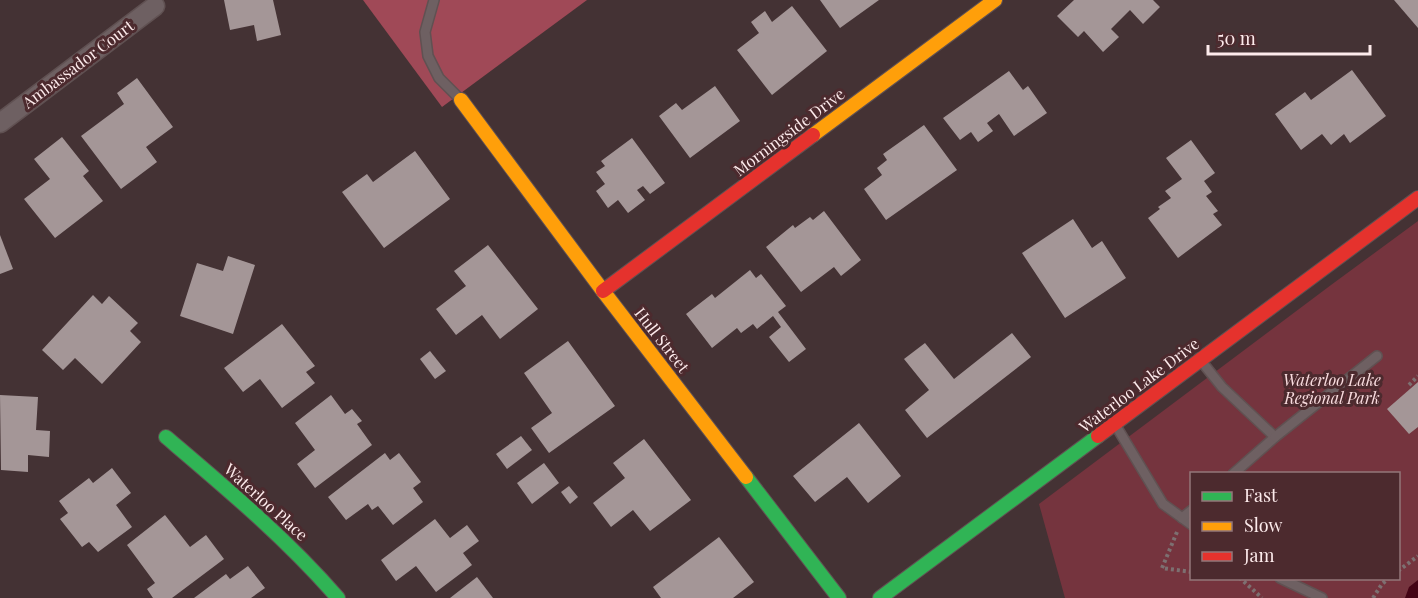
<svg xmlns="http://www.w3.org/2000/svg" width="1418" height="598" viewBox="0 0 1418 598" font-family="'Playfair Display',serif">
<rect width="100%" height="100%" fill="#443234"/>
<path fill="#75343e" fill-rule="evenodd" d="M 1418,221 L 1418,598 L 1065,598 L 1039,504 L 1331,285 ZM 1192,474 L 1398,474 L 1398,578 L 1192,578 Z"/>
<polygon fill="#a04957" points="363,0 587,0 442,107"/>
<polygon fill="#440415" points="1418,580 1418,598 1405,598 1409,587"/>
<g fill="#a49697">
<polygon points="224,0 273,0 281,35 257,41 254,25 230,30"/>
<polygon points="820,0 879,0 840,28"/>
<polygon points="1074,0 1153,0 1160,7 1143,24 1130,10 1111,29 1119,37 1103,52 1084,31 1078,37 1057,16"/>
<polygon points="1394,0 1418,0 1418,28"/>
<polygon points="792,6 827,51 772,95 737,50 759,33 751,22 765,11 772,22"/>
<polygon points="1352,70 1386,116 1350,143 1344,134 1331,145 1322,134 1301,150 1275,114 1305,92 1311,100"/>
<polygon points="1009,71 1023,90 1028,86 1047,113 1014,136 999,114 987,123 993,131 978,142 971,132 960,140 943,118"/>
<polygon points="137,78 173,127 146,147 157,162 121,189 81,136 124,104 117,93"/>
<polygon points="715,86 740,121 690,158 659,116 676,103 682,110"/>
<polygon points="924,125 957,170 886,220 864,189 882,175 877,168 887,160 883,154"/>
<polygon points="62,137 89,171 83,176 103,201 55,238 24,199 50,179 34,159"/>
<polygon points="632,138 665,183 650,194 643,186 637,190 645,200 628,213 618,200 608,208 596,191 605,184 596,172 605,166 601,161"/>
<polygon points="1191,140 1215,173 1204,181 1212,192 1206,196 1218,211 1213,214 1222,225 1178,258 1148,218 1160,209 1158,207 1171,198 1165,191 1182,179 1166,158"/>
<polygon points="415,151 450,199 384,248 342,192 367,174 373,182"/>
<polygon points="824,211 861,260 841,276 834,267 801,292 766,247 793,225 795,228 810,217 813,220"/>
<polygon points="1073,219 1092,248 1102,241 1126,278 1065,318 1022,253"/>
<polygon points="0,235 13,269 0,274"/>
<polygon points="488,245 538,309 500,339 482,315 456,335 436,309 466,286 454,271"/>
<polygon points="228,256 255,265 233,334 180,316 197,263 223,271"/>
<polygon points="750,270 756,278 761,274 786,306 778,312 806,349 789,362 769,337 781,327 773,316 757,329 753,324 741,333 737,328 712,348 686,314 712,294 715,298"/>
<polygon points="93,295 102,304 109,296 138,323 130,331 141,342 102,384 75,358 63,370 42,350"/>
<polygon points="282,324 315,366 306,372 315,383 282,408 260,379 243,392 224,368"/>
<polygon points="1012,333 1031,357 927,438 905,410 929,390 904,359 925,343 954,379"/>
<polygon points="568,341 615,406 549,453 531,428 552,413 524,373"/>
<polygon points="430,351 446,371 435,379 420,359"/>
<polygon points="1418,382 1418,427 1409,434 1387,409"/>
<polygon points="0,395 38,397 36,430 50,431 49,457 28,455 28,472 1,470"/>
<polygon points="331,395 345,414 352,409 362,421 357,424 372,445 315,488 297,464 315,450 295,423"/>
<polygon points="859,423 901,476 868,503 847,477 815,502 793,476"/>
<polygon points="521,436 532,450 507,469 496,454"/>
<polygon points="644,439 691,500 650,531 633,510 611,527 593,503 625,478 613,463"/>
<polygon points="385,453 390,460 399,453 421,482 413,488 423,502 393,525 378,506 372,510 368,504 346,520 328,497"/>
<polygon points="544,463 559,483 532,504 517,483"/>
<polygon points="112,468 131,493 116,505 132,527 98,552 89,542 82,547 60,519 68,513 59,501 89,478 93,483"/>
<polygon points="569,486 578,497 570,504 561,492"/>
<polygon points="165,515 190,547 206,535 224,559 172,598 153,598 147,589 155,583 127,545"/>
<polygon points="435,519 450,538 467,525 479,541 463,553 472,565 436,592 416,566 396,581 381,560"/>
<polygon points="719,537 754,582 733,598 661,598 653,587"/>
<polygon points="248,566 265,588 251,598 194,598 226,574 230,579"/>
<polygon points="477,577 493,598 450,598"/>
</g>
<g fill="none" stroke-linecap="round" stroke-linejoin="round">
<defs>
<g id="lane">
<polyline points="434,0 425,32 428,56 439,78 459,98"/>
<polyline points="1202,362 1222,387 1275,437 1233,474"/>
<polyline points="1116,426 1163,504 1192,525"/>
<polyline points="1275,437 1377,356"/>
<polyline points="1182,518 1192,510"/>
<polyline points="1280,578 1322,598"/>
</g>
<polyline id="street" points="0,123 155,6"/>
<g id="fast">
<path d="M 166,437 C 226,488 286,538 338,598"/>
<polyline points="746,477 839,598"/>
<polyline points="880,598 1098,436"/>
</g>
<g id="slow">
<polyline points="461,100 603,291 746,477"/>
<polyline points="813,135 995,0"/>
</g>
<g id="jam">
<polyline points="603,291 813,135"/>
<polyline points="1098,436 1418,198"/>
</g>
</defs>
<use href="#lane" stroke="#605152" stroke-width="12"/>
<use href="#street" stroke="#605152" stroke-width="21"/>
<use href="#fast" stroke="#605152" stroke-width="16"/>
<use href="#slow" stroke="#605152" stroke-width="16"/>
<use href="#jam" stroke="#605152" stroke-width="16"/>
<g stroke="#7d7071" stroke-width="4" stroke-dasharray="3 3" stroke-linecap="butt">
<polyline points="1409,385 1418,376"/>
<polyline points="1177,532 1162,568 1192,572"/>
<polyline points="1398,571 1418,556"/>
<polyline points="1239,578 1241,579 1262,598"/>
<polyline points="1373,598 1382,584 1389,578"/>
</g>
<use href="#lane" stroke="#6e6062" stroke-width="9"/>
<use href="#street" stroke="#6e6062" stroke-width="18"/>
<use href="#fast" stroke="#30b455" stroke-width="14"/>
<use href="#slow" stroke="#ff9f0a" stroke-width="14"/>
<use href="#jam" stroke="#e5322d" stroke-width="14"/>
</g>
<g text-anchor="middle" stroke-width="6" stroke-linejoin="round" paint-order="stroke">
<g font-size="16" fill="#fdebec" stroke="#4c2a2e">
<text transform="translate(78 64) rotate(-37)" y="6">Ambassador Court</text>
<text transform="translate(789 132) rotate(-37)" y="6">Morningside Drive</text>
<text transform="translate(662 340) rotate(52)" y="6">Hull Street</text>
<text transform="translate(1139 385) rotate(-37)" y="6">Waterloo Lake Drive</text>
<text transform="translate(266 502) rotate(42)" y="6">Waterloo Place</text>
</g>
<g font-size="16" font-style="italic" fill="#f9dcdf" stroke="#4c2a2e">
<text x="1332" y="386">Waterloo Lake<tspan x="1332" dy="18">Regional Park</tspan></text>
</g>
</g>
<rect x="1190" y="472" width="210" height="108" fill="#4c2a2e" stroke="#93777a" stroke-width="1.5"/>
<rect x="1202" y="492" width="30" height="9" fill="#30b455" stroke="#93777a" stroke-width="1.5"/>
<text x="1244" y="502" font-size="18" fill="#fdebec">Fast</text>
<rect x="1202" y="522" width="30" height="9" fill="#ff9f0a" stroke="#93777a" stroke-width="1.5"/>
<text x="1244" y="532" font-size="18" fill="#fdebec">Slow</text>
<rect x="1202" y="552" width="30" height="9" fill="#e5322d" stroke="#93777a" stroke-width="1.5"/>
<text x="1244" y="562" font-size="18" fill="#fdebec">Jam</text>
<path d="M1208 45v9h162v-9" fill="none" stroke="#fdebec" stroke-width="3"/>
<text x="1217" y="45" font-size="18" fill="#fdebec" stroke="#4c2a2e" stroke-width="4.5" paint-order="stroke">50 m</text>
</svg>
